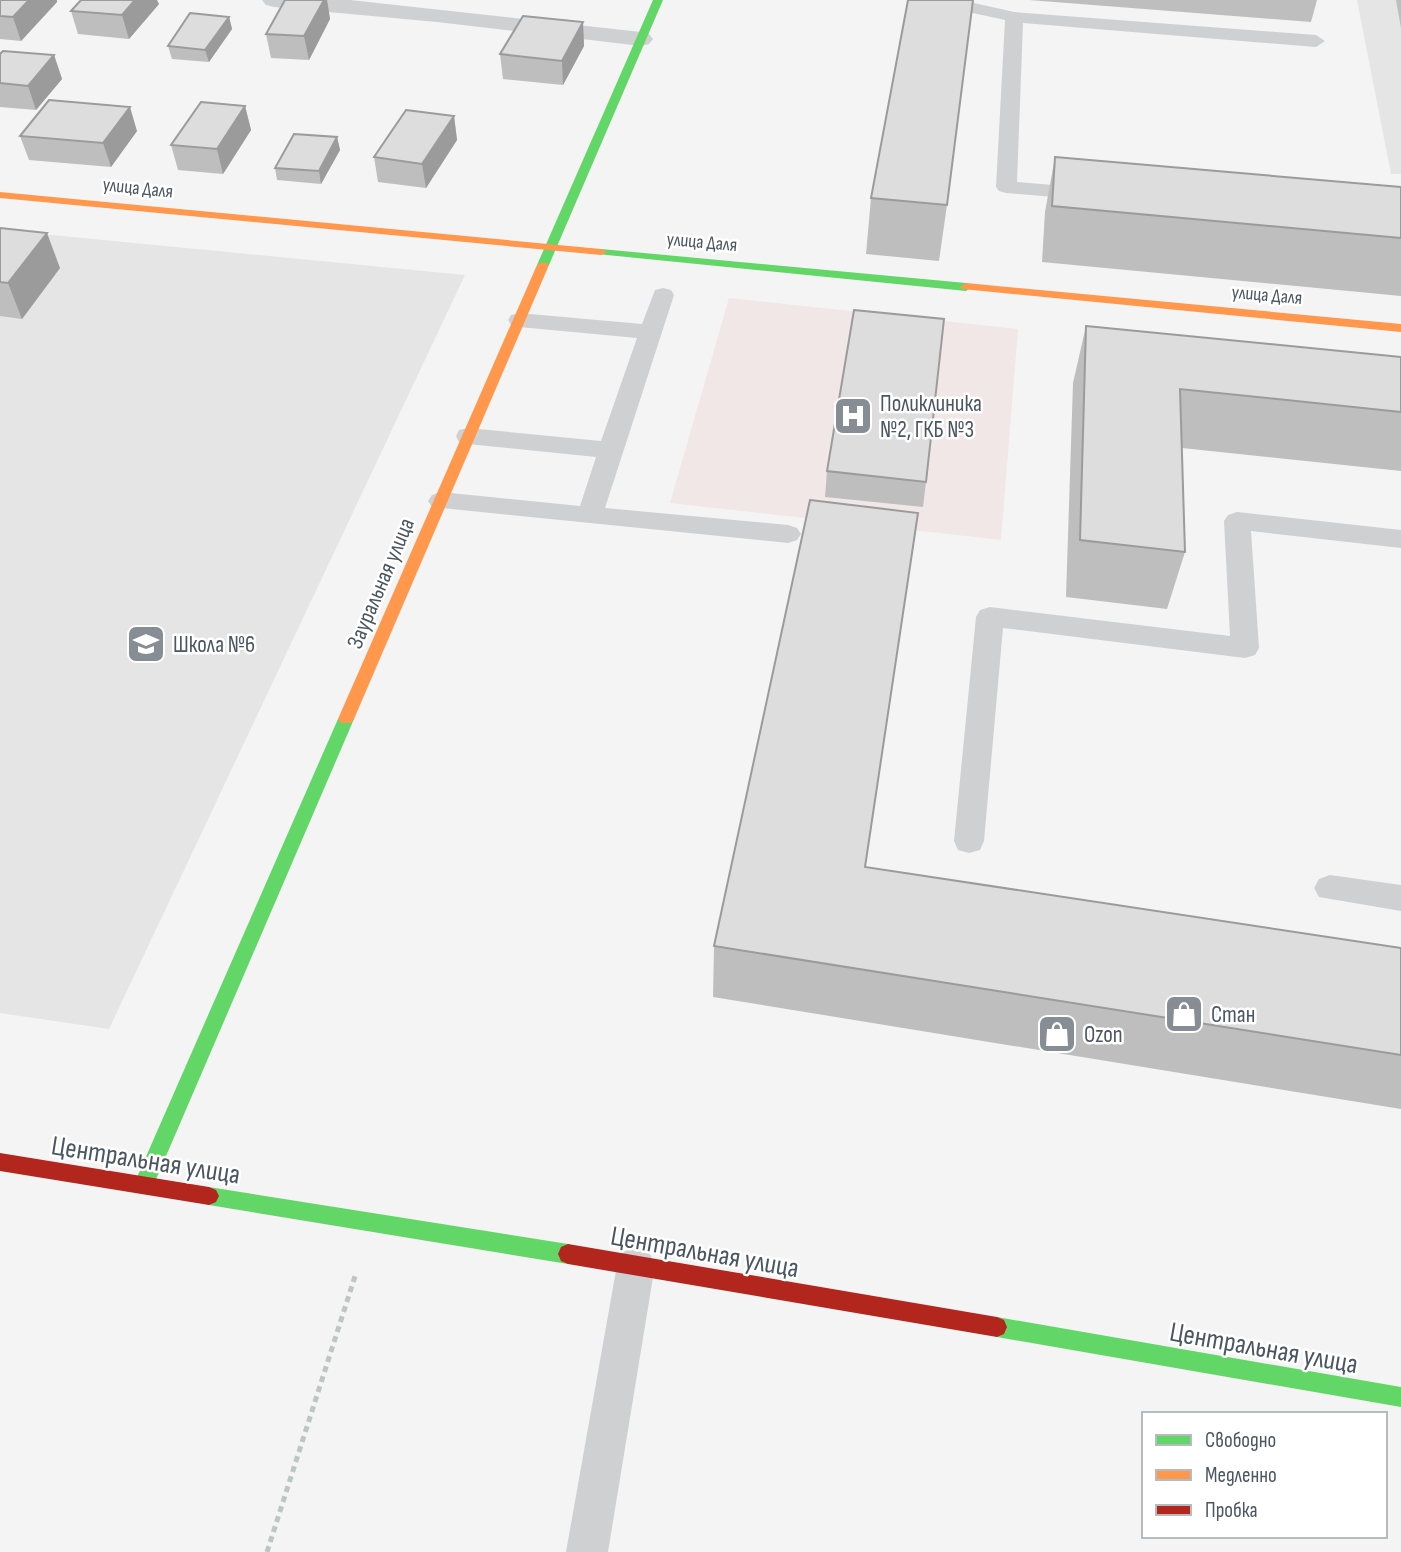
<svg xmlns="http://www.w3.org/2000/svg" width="1401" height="1552" viewBox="0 0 1401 1552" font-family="'Sofia Sans Condensed',sans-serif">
<rect width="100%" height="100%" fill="#f4f4f4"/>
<g fill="#e6e5e6">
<polygon points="1357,0 1401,0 1401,174 1391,174"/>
<polygon points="0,230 465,275 109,1029 0,1013"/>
</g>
<polygon fill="#f1e7e6" points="729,298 1018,329 1001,540 670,503"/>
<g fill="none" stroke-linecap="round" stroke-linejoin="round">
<polyline stroke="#bcc7c4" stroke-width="5" stroke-dasharray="6 4.5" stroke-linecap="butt" points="267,1552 356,1273"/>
<g fill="#ced0d2" fill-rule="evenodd">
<polygon points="928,0 961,0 1014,12 1316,35 1325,41 1316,47 1023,23 1017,182 1089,188 1096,190 1099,194 1096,198 1089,200 1006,193 999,191 996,187 1005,20 931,4"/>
<polygon points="663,288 671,290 674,295 605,508 788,525 797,528 801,534 797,540 788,543 432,507 428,501 432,495 441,492 580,506 596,457 468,444 459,442 456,436 459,430 468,428 601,441 637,338 519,327 511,325 508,320 511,315 519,313 642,324 655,290"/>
<polygon points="1237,512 1401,530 1401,548 1251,531 1259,648 1255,655 1245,658 1003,628 984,841 980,850 969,853 958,850 954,841 976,617 980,610 990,607 1230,636 1224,521 1228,515"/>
<polygon points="1330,875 1401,885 1401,911 1319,897 1314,888 1319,879"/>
<polygon points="636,1247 649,1252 655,1265 608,1552 566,1552 617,1265 623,1252"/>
</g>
<polygon fill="#ced0d2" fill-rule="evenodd" points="262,0 350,0 641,32 649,34 653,39 649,44 641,46 437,22 274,7 266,5"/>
<g fill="#63d668" fill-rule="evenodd">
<polygon points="653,0 663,0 549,265 547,267 539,267 537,265"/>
<polygon points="601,249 966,283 972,287 966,291 597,254 597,250"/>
<polygon points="346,713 354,719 154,1184 151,1190 144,1193 137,1190 134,1184 338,719"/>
<polygon points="209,1187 568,1244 575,1247 578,1254 575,1261 568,1264 209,1205 202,1202 199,1196 202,1190"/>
<polygon points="997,1317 1401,1387 1401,1407 997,1337 990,1334 987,1327 990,1320"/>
</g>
<g fill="#ff974d" fill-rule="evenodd">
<polygon points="0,192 601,249 607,252 601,255 0,198"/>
<polygon points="543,262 549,265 354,719 351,723 341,723 338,719 537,265"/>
<polygon points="966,283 1401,324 1401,332 962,289 960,287"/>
</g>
<g fill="#b3261e" fill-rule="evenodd">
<polygon points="0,1153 209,1187 216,1190 219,1196 216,1202 209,1205 0,1171"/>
<polygon points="568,1244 997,1317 1004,1320 1007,1327 1004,1334 997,1337 568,1264 561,1261 558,1254 561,1247"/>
</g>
</g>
<g fill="#bebebf">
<polygon points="0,0 57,0 57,2 21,41 0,39"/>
<polygon points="285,0 327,0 330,19 309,60 271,58 266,34"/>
<polygon points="1029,0 1317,0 1311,22"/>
<polygon points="1396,0 1401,0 1401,28"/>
<polygon points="159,4 129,39 78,34 71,11"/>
<polygon points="229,17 232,29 209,62 172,59 168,46"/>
<polygon points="583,22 584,46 563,85 503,79 500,54"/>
<polygon points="0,54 54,55 62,79 36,110 0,107"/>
<polygon points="245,106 251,130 223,174 178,170 171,145"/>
<polygon points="454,116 457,140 426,188 378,182 374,157"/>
<polygon points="137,131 111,167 29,160 20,136"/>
<polygon points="337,137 340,150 321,184 277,180 275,168"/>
<polygon points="1055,157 1401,187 1401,296 1042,262 1045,212"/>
<polygon points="871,198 947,205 939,261 866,254"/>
<polygon points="0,228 60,268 22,319 0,316"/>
<polygon points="1086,326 1401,357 1401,471 1182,448 1185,552 1167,609 1066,597 1073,383"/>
<polygon points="827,471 926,482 923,507 825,497"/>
<polygon points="866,867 1401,948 1401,1109 713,997 714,946"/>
</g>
<g fill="#9b9b9b">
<polygon points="29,0 57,0 57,2 21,41 13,17"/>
<polygon points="135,0 157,0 159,4 129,39 122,15"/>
<polygon points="324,0 327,0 330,19 309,60 304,36"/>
<polygon points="229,17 232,29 209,62 205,50"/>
<polygon points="583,22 584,46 563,85 562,61"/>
<polygon points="54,55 62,79 36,110 28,86"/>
<polygon points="245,106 251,130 223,174 217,149"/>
<polygon points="130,107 137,131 111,167 103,143"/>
<polygon points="454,116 457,140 426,188 422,164"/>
<polygon points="337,137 340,150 321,184 319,171"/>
<polygon points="47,233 60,268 22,319 8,283"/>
</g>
<g fill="#ddddde" stroke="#9b9b9b" stroke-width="2">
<polygon points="0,0 29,0 13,17 0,16"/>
<polygon points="81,0 135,0 122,15 71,11"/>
<polygon points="285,0 324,0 304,36 266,34"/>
<polygon points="908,0 973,0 947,205 871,198"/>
<polygon points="190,13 229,17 205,50 168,46"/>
<polygon points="523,16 583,22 562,61 500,54"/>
<polygon points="3,51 54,55 28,86 0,83 0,54"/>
<polygon points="49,100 130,107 103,143 20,136"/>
<polygon points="201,102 245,106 217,149 171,145"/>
<polygon points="406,110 454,116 422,164 374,157"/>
<polygon points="294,134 337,137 319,171 275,168"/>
<polygon points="1055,157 1401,187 1401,238 1052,206"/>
<polygon points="0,228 47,233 8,283 0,282"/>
<polygon points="854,310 944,319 926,482 827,471"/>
<polygon points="1086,326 1401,357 1401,412 1180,389 1185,552 1080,540"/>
<polygon points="810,500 918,513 865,867 1401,948 1401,1055 714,946"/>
</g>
<defs>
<symbol id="hospital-square" viewBox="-11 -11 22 22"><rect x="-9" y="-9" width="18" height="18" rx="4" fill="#868d94" stroke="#fff"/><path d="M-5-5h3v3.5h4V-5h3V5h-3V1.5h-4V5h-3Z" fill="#fff"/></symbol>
<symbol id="school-square" viewBox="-11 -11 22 22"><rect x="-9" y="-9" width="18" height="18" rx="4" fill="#868d94" stroke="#fff"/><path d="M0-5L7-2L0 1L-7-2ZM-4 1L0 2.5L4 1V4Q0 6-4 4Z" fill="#fff"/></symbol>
<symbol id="shop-square" viewBox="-11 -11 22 22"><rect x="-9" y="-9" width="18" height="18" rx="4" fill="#868d94" stroke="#fff"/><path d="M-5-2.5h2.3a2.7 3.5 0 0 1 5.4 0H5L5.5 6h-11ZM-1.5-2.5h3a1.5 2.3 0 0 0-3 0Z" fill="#fff"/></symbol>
</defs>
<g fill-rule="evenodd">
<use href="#hospital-square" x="831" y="394" width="44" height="44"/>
<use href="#school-square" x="124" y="622" width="44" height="44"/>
<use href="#shop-square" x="1162" y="992" width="44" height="44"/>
<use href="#shop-square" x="1035" y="1012" width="44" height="44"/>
</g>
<g text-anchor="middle" stroke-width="5" stroke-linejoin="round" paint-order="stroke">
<g font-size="19" fill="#4a5661" stroke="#fff">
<text transform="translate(138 187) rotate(6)" y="7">улица Даля</text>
<text transform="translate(702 241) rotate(5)" y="7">улица Даля</text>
<text transform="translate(1267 294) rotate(5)" y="7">улица Даля</text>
</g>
<g font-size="23" fill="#4a5661" stroke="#fff" text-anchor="start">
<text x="880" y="411">Поликлиника<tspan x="880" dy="26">№2, ГКБ №3</tspan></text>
<text x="173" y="652">Школа №6</text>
<text x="1211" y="1022">Стан</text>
<text x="1084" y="1042">Ozon</text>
</g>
<g font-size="23" fill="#4a5661" stroke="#fff">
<text transform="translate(380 583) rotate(-67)" y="8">Зауральная улица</text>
</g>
<g font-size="28" fill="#4a5661" stroke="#fff">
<text transform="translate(146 1159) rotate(9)" y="10">Центральная улица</text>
<text transform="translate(705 1251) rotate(10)" y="10">Центральная улица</text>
<text transform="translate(1264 1347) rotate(10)" y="10">Центральная улица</text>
</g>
</g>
<rect x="1142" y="1412" width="245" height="126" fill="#ffffff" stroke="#b7bbc0" stroke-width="2"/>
<rect x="1156" y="1435" width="35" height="10" fill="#63d668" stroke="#b7bbc0" stroke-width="2"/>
<text x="1205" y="1447" font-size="21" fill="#4a5661">Свободно</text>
<rect x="1156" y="1470" width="35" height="10" fill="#ff974d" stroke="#b7bbc0" stroke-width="2"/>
<text x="1205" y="1482" font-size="21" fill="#4a5661">Медленно</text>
<rect x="1156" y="1505" width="35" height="10" fill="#b3261e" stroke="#b7bbc0" stroke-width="2"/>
<text x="1205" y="1517" font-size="21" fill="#4a5661">Пробка</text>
</svg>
